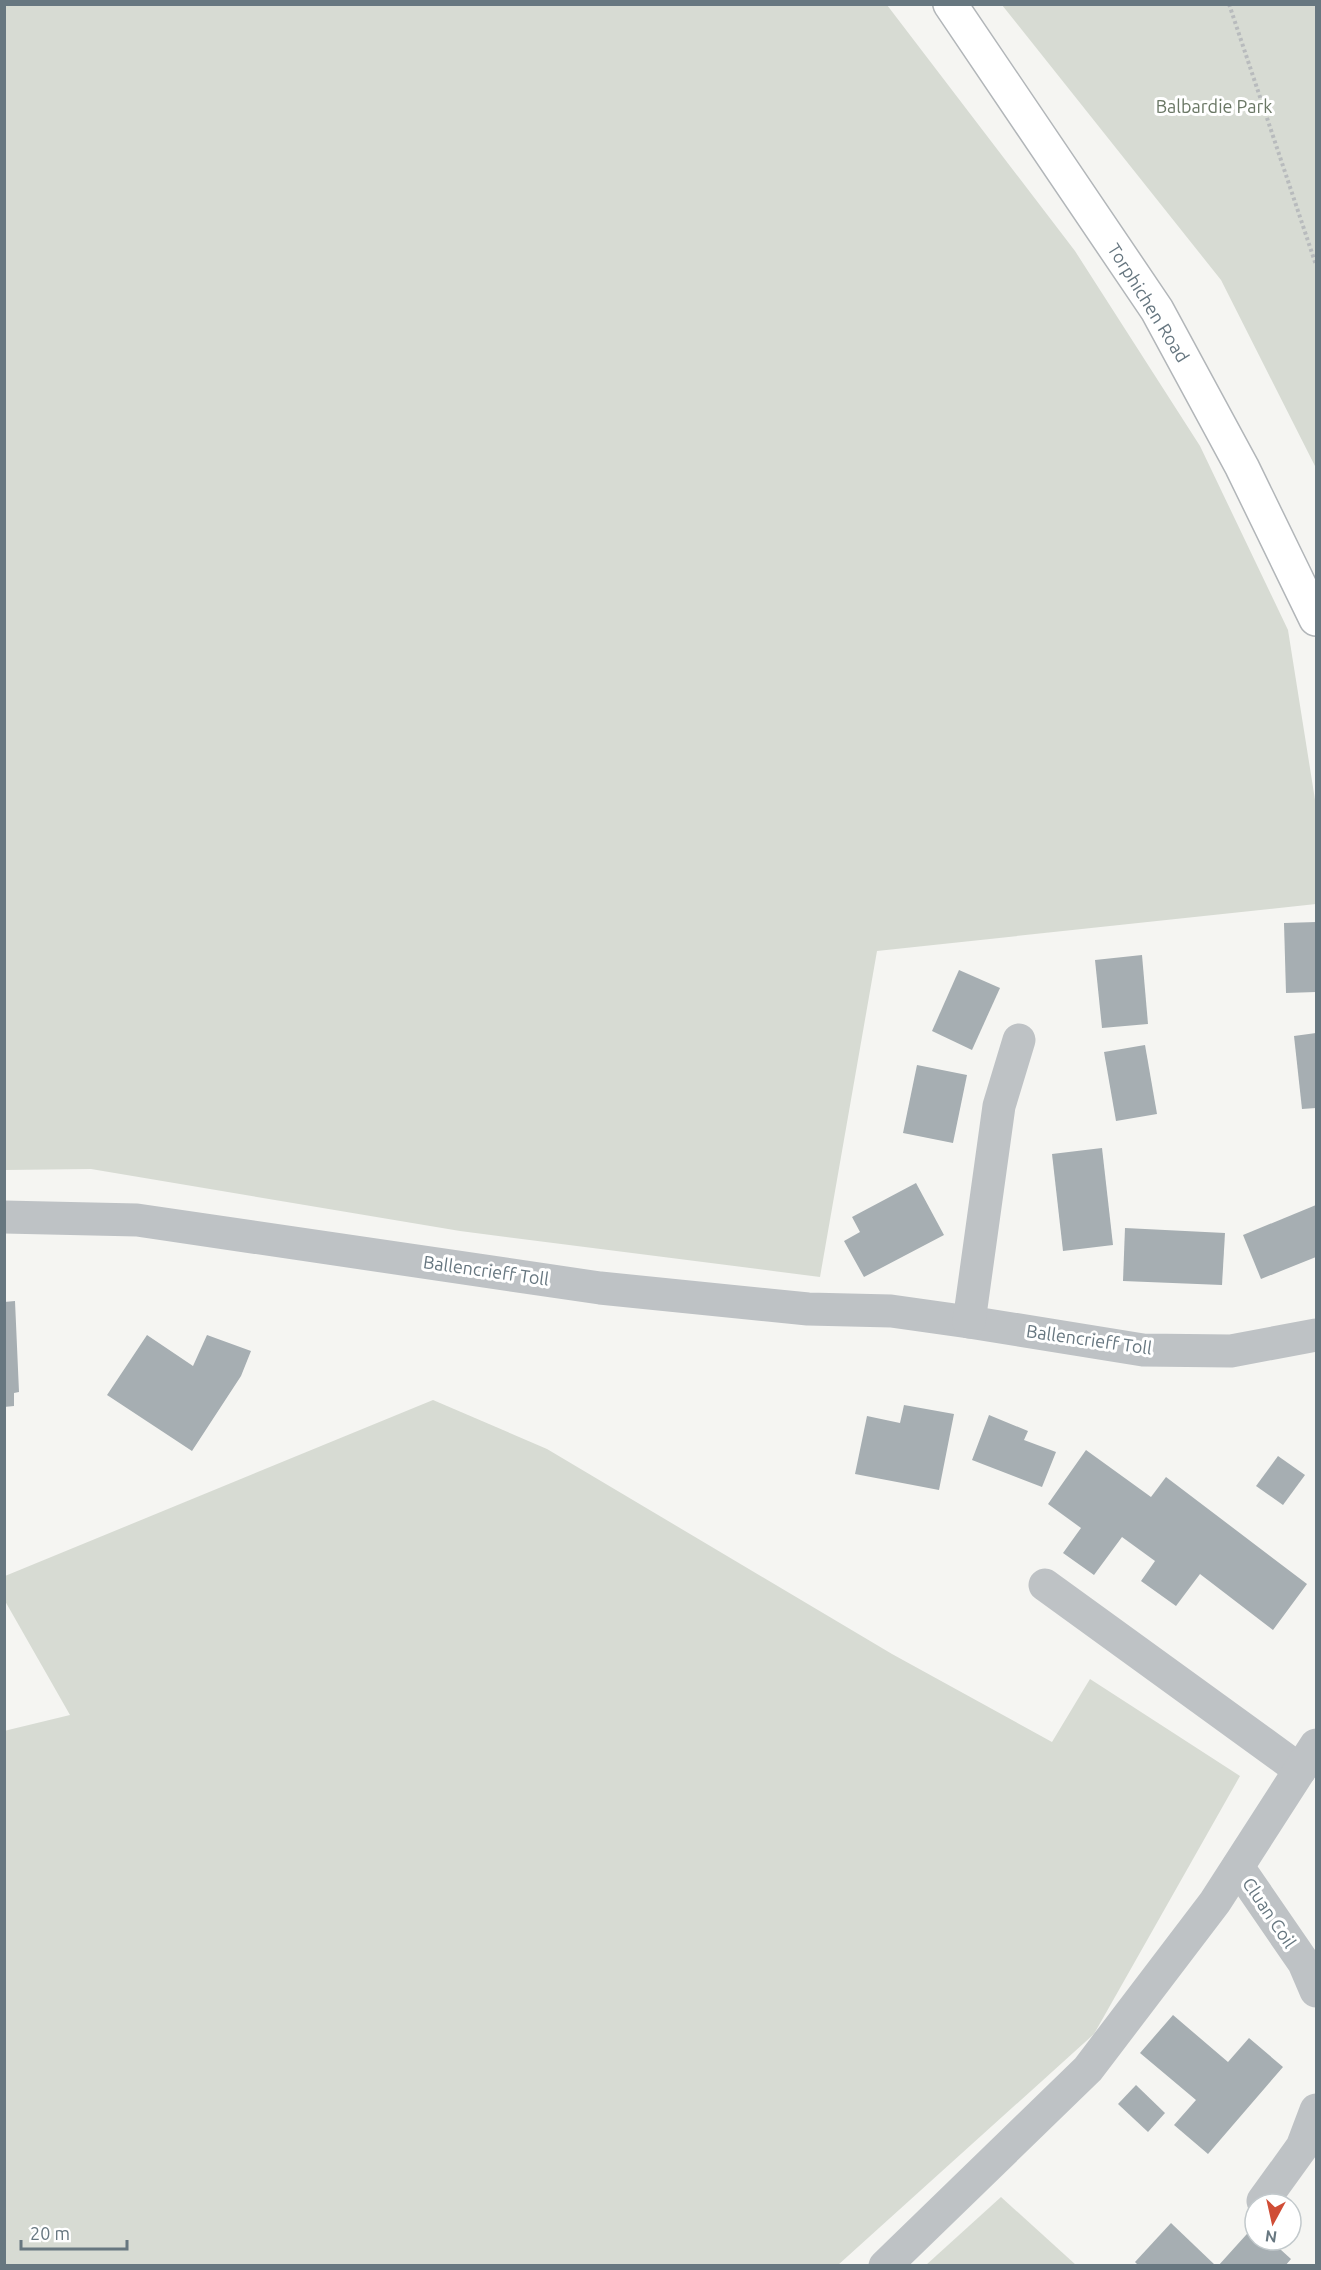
<svg xmlns="http://www.w3.org/2000/svg" width="1321" height="2270" viewBox="0 0 1321 2270" font-family="Ubuntu,sans-serif">
<rect width="100%" height="100%" fill="#f5f5f2"/>
<g fill="#d7dbd3">
<polygon points="4,5 887,5 1075,251 1200,446 1288,630 1316,806 1316,904 877,951 820,1277 460,1231 91,1169 5,1170"/>
<polygon points="1002,5 1316,5 1316,468 1221,280"/>
<polygon points="433,1400 547,1449 892,1654 1052,1742 1090,1679 1240,1776 1094,2034 838,2265 5,2266 4,1731 70,1715 5,1601 5,1576"/>
<polygon points="1001,2197 1076,2265 926,2265"/>
</g>
<g fill="#a6aeb2">
<polygon points="1316,922 1316,992 1286,993 1284,923"/>
<polygon points="1142,955 1148,1024 1102,1028 1095,960"/>
<polygon points="959,970 1000,988 972,1050 932,1031"/>
<polygon points="1316,1033 1316,1108 1302,1109 1294,1036"/>
<polygon points="1145,1045 1157,1114 1116,1121 1104,1052"/>
<polygon points="917,1065 967,1075 953,1143 903,1133"/>
<polygon points="1102,1148 1113,1245 1063,1251 1052,1154"/>
<polygon points="916,1183 944,1235 864,1277 844,1241 860,1232 852,1217"/>
<polygon points="1316,1205 1316,1257 1261,1279 1243,1235"/>
<polygon points="1125,1228 1225,1233 1222,1285 1123,1281"/>
<polygon points="15,1301 19,1392 14,1393 14,1406 4,1407 4,1302"/>
<polygon points="147,1335 193,1366 207,1335 251,1351 241,1376 192,1451 107,1395"/>
<polygon points="904,1405 954,1414 939,1490 855,1474 867,1416 900,1423"/>
<polygon points="989,1415 1028,1431 1024,1440 1056,1452 1042,1487 972,1460"/>
<polygon points="1086,1450 1151,1497 1166,1477 1307,1584 1273,1630 1200,1574 1176,1606 1141,1581 1155,1561 1122,1537 1094,1575 1063,1553 1081,1528 1048,1504"/>
<polygon points="1278,1456 1305,1475 1283,1505 1256,1486"/>
<polygon points="1173,2015 1228,2062 1249,2038 1283,2067 1208,2154 1174,2125 1196,2100 1140,2053"/>
<polygon points="1136,2085 1165,2113 1148,2132 1118,2104"/>
<polygon points="1171,2223 1216,2266 1139,2266 1135,2262"/>
<polygon points="1255,2225 1255,2240 1270,2240 1291,2259 1285,2266 1218,2266"/>
</g>
<g fill="none" stroke-linecap="round" stroke-linejoin="round">
<defs>
<polyline id="major" points="950,4 1157,310 1242,467 1316,619"/>
</defs>
<use href="#major" stroke="#b2b6b9" stroke-width="36"/>
<polyline stroke="#b8bbbd" stroke-width="4" stroke-dasharray="3 3" stroke-linecap="butt" points="1229,4 1316,265"/>
<g stroke="#bec2c5" stroke-width="33">
<polyline points="4,1217 137,1220 600,1288 808,1309 891,1311 969,1322 1143,1350 1231,1351 1316,1335"/>
<polyline points="969,1322 999,1106 1019,1040"/>
<polyline points="1045,1585 1300,1770"/>
<polyline points="1238,1867 1304,1963 1316,1991"/>
<polyline points="1263,2201 1302,2147 1316,2110"/>
<polyline points="885,2266 1088,2069 1215,1902 1316,1745"/>
</g>
<use href="#major" stroke="#fff" stroke-width="33"/>
</g>
<g text-anchor="middle" stroke-width="6" stroke-linejoin="round" paint-order="stroke">
<g font-size="18" fill="#6a7765" stroke="#fff">
<text x="1214" y="113">Balbardie Park</text>
</g>
<g font-size="18" fill="#677780" stroke="#fff">
<text transform="translate(1148 303) rotate(58)" y="6">Torphichen Road</text>
<text transform="translate(486 1271) rotate(8)" y="6">Ballencrieff Toll</text>
<text transform="translate(1089 1340) rotate(8)" y="6">Ballencrieff Toll</text>
<text transform="translate(1269 1913) rotate(56)" y="6">Cluan Coil</text>
</g>
</g>
<rect width="1321" height="2270" fill="none" stroke="#677780" stroke-width="12"/>
<g transform="translate(1273 2222) rotate(188)"><circle r="28" fill="#ffffff" stroke="#c2c9cc" stroke-width="1.5"/>
<path d="M0-4.5L10 22L0 15L-10 22Z" fill="#d04d36"/>
<text y="-9" font-size="16" font-weight="bold" text-anchor="middle" fill="#677780">N</text>
</g>
<path d="M21 2240v9h106v-9" fill="none" stroke="#677780" stroke-width="3"/>
<text x="30" y="2240" font-size="18" fill="#677780" stroke="#ffffff" stroke-width="4.5" paint-order="stroke">20 m</text>
</svg>
